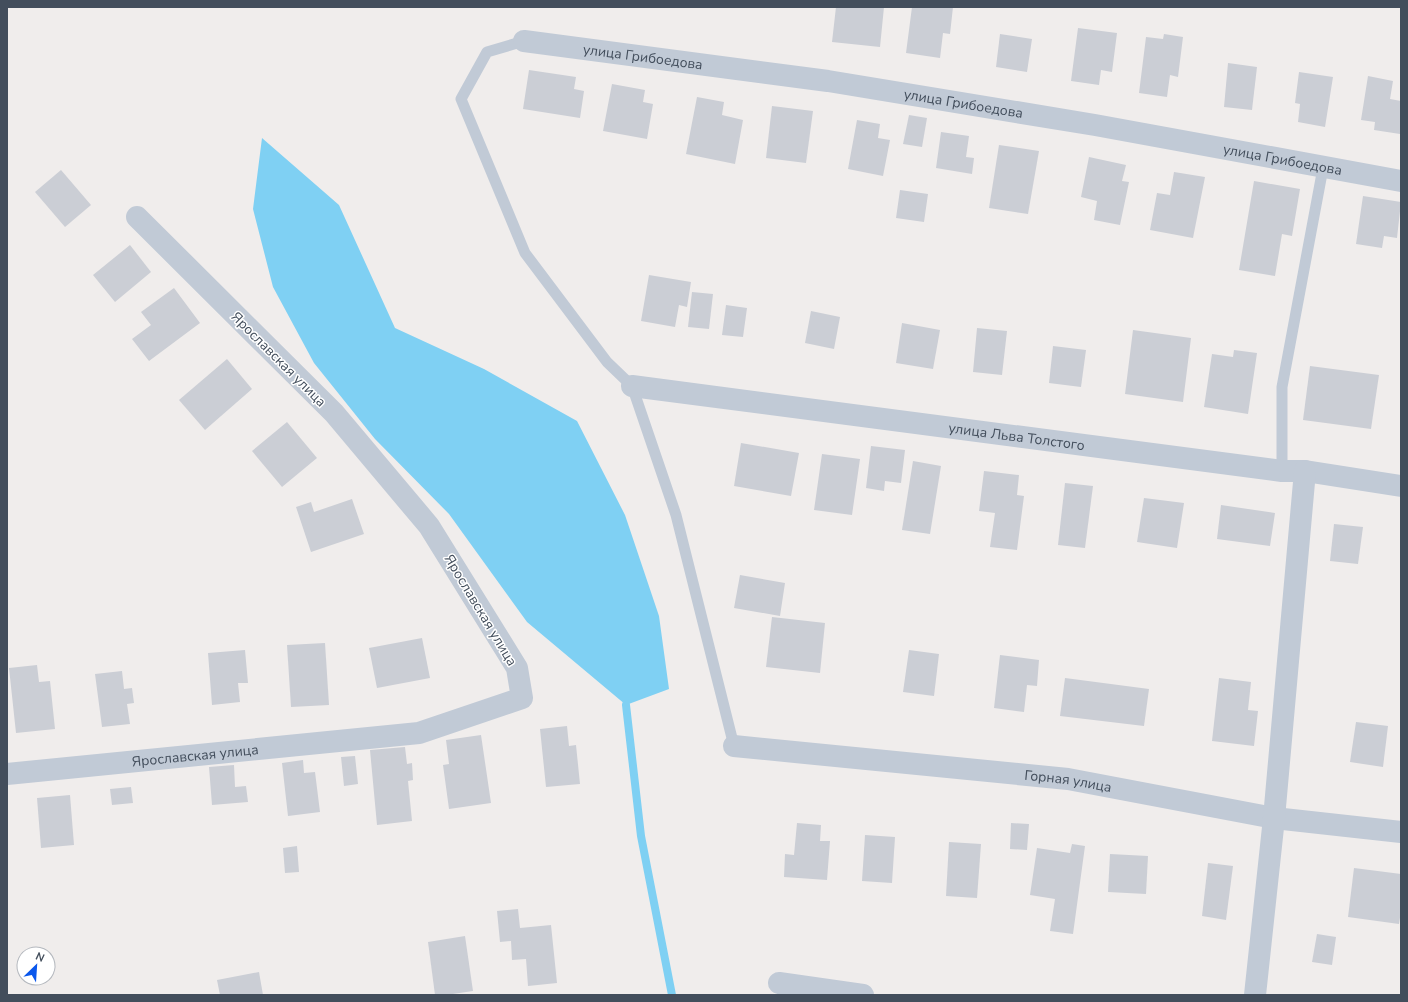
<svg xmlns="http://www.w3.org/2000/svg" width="1408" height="1002" viewBox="0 0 1408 1002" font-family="'Nunito Sans',sans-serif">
<rect width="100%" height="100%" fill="#f0edec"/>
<polygon fill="#7fd0f3" points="262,138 339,205 395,328 484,369 577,421 625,515 659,616 669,689 626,705 527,622 449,514 375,439 314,363 273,287 253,209"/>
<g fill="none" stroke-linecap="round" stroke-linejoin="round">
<polyline stroke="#7fd0f3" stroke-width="8" points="626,705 641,836 672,995"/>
</g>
<g fill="#cbced5">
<polygon points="836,7 854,8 854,7 884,7 880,47 832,42"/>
<polygon points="912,7 953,7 950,34 943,33 940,58 906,53"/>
<polygon points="1078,28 1117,33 1112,72 1101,70 1099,85 1071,81"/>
<polygon points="1000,34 1032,39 1027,72 996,67"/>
<polygon points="1164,34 1183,37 1178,77 1170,75 1167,97 1139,93 1146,37 1163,39"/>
<polygon points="1228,63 1257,67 1252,110 1224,107"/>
<polygon points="529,70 576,77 574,89 584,91 580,118 523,109"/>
<polygon points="1299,72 1333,77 1325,127 1298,122 1300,104 1295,103"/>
<polygon points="1368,76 1393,81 1390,99 1401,101 1400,134 1374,130 1375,122 1361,120"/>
<polygon points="612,84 645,90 643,102 653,104 647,139 603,131"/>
<polygon points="697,97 724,102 722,115 743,120 735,164 686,154"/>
<polygon points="772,106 813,111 806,163 766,158"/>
<polygon points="909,115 927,118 922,147 903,144"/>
<polygon points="857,120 880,124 878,138 890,140 883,176 848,169"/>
<polygon points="941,132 969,136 966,157 974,158 972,174 936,168"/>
<polygon points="999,145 1039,151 1028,214 989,208"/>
<polygon points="1089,157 1126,165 1122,181 1129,182 1120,225 1094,220 1097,201 1081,197"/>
<polygon points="61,170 91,205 65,227 35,192"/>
<polygon points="1174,172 1205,177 1193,238 1150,230 1157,193 1170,195"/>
<polygon points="1254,181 1300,189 1292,236 1282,234 1275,276 1239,270"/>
<polygon points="900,190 928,194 924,222 896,218"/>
<polygon points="1363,196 1401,202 1397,238 1384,236 1382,248 1356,244"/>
<polygon points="130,245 151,272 115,302 93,275"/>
<polygon points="649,275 691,282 687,307 679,305 675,327 641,321"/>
<polygon points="174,288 200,323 149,361 132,339 151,325 141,312"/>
<polygon points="692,292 713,294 709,329 688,327"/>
<polygon points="726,305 747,308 743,337 722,335"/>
<polygon points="811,311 840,317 834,349 805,343"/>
<polygon points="902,323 940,330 933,369 896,363"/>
<polygon points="977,328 1007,331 1002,375 973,372"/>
<polygon points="1133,330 1191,338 1183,402 1125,394"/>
<polygon points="1053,346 1086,350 1081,387 1049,383"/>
<polygon points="1234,350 1257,353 1248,414 1204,407 1212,354 1233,357"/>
<polygon points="227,359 252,389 205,430 179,400"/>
<polygon points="1310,366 1379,375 1371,429 1303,420"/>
<polygon points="287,422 317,458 282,487 252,451"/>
<polygon points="741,443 799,453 791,496 734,486"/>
<polygon points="871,446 905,450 901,483 885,481 884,491 866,488"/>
<polygon points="822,454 860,459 852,515 814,510"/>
<polygon points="913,461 941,466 930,534 902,530"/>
<polygon points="984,471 1019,475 1017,495 1024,496 1017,550 990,547 995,513 979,511"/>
<polygon points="1065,483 1093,486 1085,548 1058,545"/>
<polygon points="1144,498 1184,503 1177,548 1137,542"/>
<polygon points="352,499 364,534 311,552 296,507 311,502 314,512"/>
<polygon points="1221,505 1275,513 1270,546 1217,539"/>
<polygon points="1334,524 1363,527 1358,564 1330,561"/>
<polygon points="740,575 785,583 780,616 734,608"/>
<polygon points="772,617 825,623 820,673 766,667"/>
<polygon points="422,638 430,678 377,688 369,648"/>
<polygon points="325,643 329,705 291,707 287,645"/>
<polygon points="245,650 248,683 238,683 240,702 212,705 208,653"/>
<polygon points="909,650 939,654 934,696 903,692"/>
<polygon points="1000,655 1039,660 1037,686 1027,685 1024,712 994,708"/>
<polygon points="37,665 39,682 50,681 55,729 16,733 9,668"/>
<polygon points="122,671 124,689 132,688 134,703 127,704 130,724 102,727 95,674"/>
<polygon points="1065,678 1149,689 1144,726 1060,716"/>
<polygon points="1219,678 1251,682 1248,710 1258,711 1254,746 1212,741"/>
<polygon points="1356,722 1388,726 1383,767 1350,762"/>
<polygon points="567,726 569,746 576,745 580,784 546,787 540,729"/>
<polygon points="481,735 491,803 449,809 443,765 449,764 446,740"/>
<polygon points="405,747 407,764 412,763 413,780 408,781 412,821 377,825 370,750"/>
<polygon points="355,756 358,784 344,786 341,757"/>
<polygon points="303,760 304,773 315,772 320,812 288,816 282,763"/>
<polygon points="234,765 235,787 246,786 248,802 212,805 209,767"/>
<polygon points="131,787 133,803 112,805 110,789"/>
<polygon points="70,795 74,845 41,848 37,798"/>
<polygon points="797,823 821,825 820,841 830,841 827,880 784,877 785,854 794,855"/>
<polygon points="1011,823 1029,824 1027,850 1010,849"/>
<polygon points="865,835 895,837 892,883 862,881"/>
<polygon points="949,842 981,844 977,898 946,896"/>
<polygon points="1072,844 1085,846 1073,934 1050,931 1055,899 1030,895 1037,848 1070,853"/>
<polygon points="297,846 299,872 285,873 283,848"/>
<polygon points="1110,854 1148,856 1146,894 1108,892"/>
<polygon points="1208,863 1233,866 1226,920 1202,916"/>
<polygon points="1354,868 1401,874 1401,911 1399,924 1348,917"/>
<polygon points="518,909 520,928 551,925 557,983 528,986 526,959 512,960 511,941 500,942 497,911"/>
<polygon points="1317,934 1336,937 1332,965 1312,962"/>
<polygon points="465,936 473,991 446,995 435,995 428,942"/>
<polygon points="259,972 263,995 220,995 217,980"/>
</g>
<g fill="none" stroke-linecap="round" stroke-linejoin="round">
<g stroke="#c1cad6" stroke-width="11">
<polyline points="524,41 487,52 461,99 525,253 607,362 632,386 676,515 734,746"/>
<polyline points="1282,471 1282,387 1323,168"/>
</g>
<g stroke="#c1cad6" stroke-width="22">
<path id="s1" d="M 524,41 L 828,81 L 1095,125 L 1401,181"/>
<path id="s2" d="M 632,386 L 1282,471 L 1305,471 L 1401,486"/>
<path id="s3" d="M 734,746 L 1068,779 L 1274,818 L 1401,832"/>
<path id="s4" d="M 7,774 L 419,733 L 522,698 L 517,668 L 429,526 L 334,413 L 137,217"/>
<polyline points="779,983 863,995"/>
<polyline points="1255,995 1274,818 1305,471"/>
</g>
</g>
<g text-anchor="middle" stroke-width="3" stroke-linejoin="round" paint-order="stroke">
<g font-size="14" fill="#434e5c" stroke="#fff">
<text dy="5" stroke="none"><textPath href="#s1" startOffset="120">улица Грибоедова</textPath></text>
<text dy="5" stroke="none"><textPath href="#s1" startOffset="444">улица Грибоедова</textPath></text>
<text dy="5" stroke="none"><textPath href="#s1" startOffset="768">улица Грибоедова</textPath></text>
<text transform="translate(279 359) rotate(45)" y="5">Ярославская улица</text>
<text dy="5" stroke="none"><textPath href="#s2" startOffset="388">улица Льва Толстого</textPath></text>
<text transform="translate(481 610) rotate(59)" y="5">Ярославская улица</text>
<text dy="5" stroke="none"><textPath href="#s4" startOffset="189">Ярославская улица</textPath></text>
<text dy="5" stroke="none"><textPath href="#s3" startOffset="336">Горная улица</textPath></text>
</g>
</g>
<rect width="1408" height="1002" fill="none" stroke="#434e5c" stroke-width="16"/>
<g transform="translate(36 966) rotate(25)"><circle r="19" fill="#ffffff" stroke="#b4b8be"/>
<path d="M0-3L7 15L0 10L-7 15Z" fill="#0a57ec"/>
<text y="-6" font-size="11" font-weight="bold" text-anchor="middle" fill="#434e5c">N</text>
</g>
</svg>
